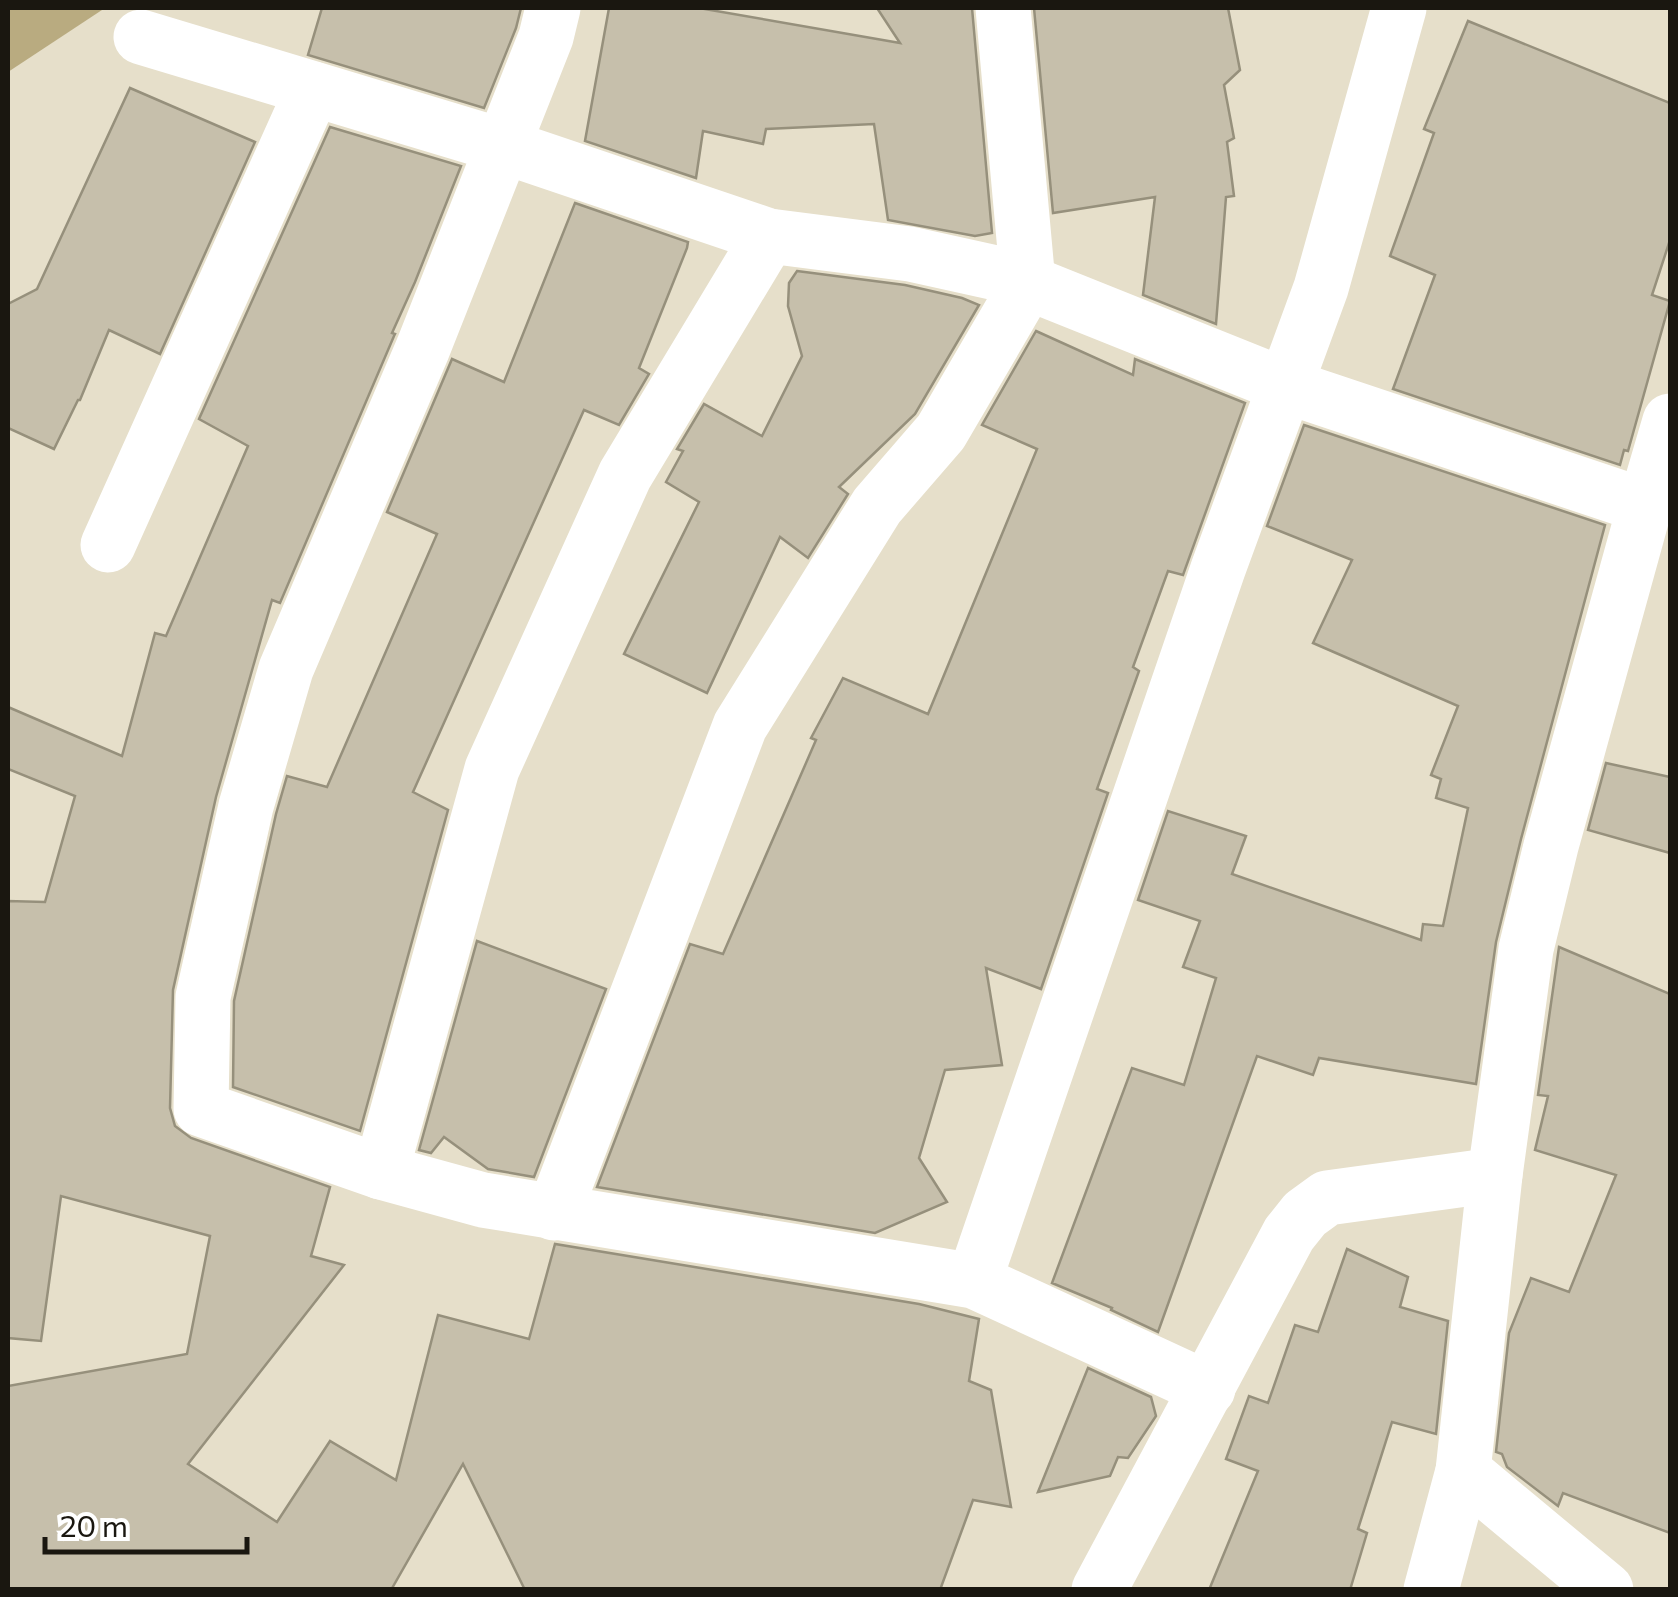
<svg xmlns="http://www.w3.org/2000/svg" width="1678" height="1597" viewBox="0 0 1678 1597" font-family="Commissioner,sans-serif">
<rect width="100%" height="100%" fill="#e6dfca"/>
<polygon fill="#b9ab80" points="8,8 105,8 8,72"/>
<g fill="#c6bfab" stroke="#96907c" stroke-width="2.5">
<polygon points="322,8 521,8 516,28 484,108 308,55"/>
<polygon points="609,8 699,8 900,43 877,8 972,8 992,233 975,236 888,220 874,124 766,129 763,144 703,131 696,178 585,141"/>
<polygon points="1034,8 1228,8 1240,70 1224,85 1234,138 1227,142 1234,196 1226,197 1216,324 1143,295 1155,197 1053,213"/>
<polygon points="1468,21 1670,103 1670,240 1652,295 1670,301 1628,451 1624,450 1620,465 1393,389 1435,275 1390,256 1434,133 1424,129"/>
<polygon points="130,88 255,142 160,354 109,330 80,400 78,400 54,449 8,428 8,304 37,289"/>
<polygon points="330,127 461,166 415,282 392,333 395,334 394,336 280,603 272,600 216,797 173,990 170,1108 175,1126 191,1138 330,1187 311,1256 344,1265 188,1464 277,1522 330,1441 396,1480 438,1315 529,1339 555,1244 919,1304 979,1319 969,1381 991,1390 1011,1507 973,1500 940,1590 525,1590 463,1464 391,1590 8,1590 8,1386 187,1354 210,1236 61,1196 41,1341 8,1338 8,901 45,902 75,796 8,769 8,707 122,756 155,633 166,636 248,446 199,419"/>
<polygon points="575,203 688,242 687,248 639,368 649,374 619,425 584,410 413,792 448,810 360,1131 233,1087 234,1001 276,814 287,776 327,787 437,534 387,512 452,359 504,382"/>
<polygon points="797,271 905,285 962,298 979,305 915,414 839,487 848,494 808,558 780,537 707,693 624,654 699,502 666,482 683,451 677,449 704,404 762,436 802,356 788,306 789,283"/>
<polygon points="1036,331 1133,375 1135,359 1245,403 1183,575 1168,571 1133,667 1139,671 1097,789 1108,793 1041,989 986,968 1002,1065 945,1070 919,1158 947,1202 875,1233 597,1187 690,944 723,954 816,740 811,738 843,678 928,714 1037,449 982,425"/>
<polygon points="1304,425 1605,525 1521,839 1496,942 1476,1084 1319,1058 1313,1075 1257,1056 1158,1332 1111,1310 1112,1308 1052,1283 1132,1068 1184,1085 1216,978 1183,967 1200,921 1138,900 1168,811 1246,836 1232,874 1421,940 1423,924 1443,926 1468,808 1436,798 1441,779 1431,775 1458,706 1313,643 1352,560 1267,526"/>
<polygon points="1606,763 1670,777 1670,853 1588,830"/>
<polygon points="477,941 606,989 534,1177 488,1169 444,1137 431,1153 419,1150"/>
<polygon points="1559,947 1670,994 1670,1533 1563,1493 1558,1506 1507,1467 1502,1454 1496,1452 1509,1333 1531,1278 1569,1292 1616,1175 1535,1150 1548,1096 1538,1095"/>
<polygon points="1347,1249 1408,1277 1400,1307 1448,1321 1436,1434 1392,1422 1358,1529 1367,1533 1350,1590 1209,1590 1258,1471 1226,1459 1249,1396 1268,1403 1295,1325 1318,1332"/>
<polygon points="1088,1368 1151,1397 1156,1416 1128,1458 1118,1457 1110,1476 1038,1492"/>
</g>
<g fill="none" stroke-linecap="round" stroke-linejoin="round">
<g stroke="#fff" stroke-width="55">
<polyline points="553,8 546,37 423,348 286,669 246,806 203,997 201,1109 381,1172 483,1200 974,1281 1208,1389"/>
<polyline points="141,37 503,146 769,236 910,254 1014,277 1286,386 1645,506"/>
<polyline points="108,545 313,89"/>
<polyline points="381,1172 492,769 625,475 769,236"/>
<polyline points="554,1213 740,726 877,506 941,432 1028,283 1003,8"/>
<polyline points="974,1281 1218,569 1321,288 1399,8"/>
<polyline points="1463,1471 1606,1590"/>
<polyline points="1099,1590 1289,1234 1305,1214 1327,1198 1495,1175"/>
<polyline points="1431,1590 1463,1471 1495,1175 1526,949 1551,846 1645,506 1670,421"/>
</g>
</g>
<rect width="1678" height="1597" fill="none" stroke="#1a1710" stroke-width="20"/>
<path d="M45 1537v15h202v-15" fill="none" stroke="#1a1710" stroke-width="5"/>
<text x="60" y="1537" font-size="30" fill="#1a1710" stroke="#ffffff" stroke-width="8" paint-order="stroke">20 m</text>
</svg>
